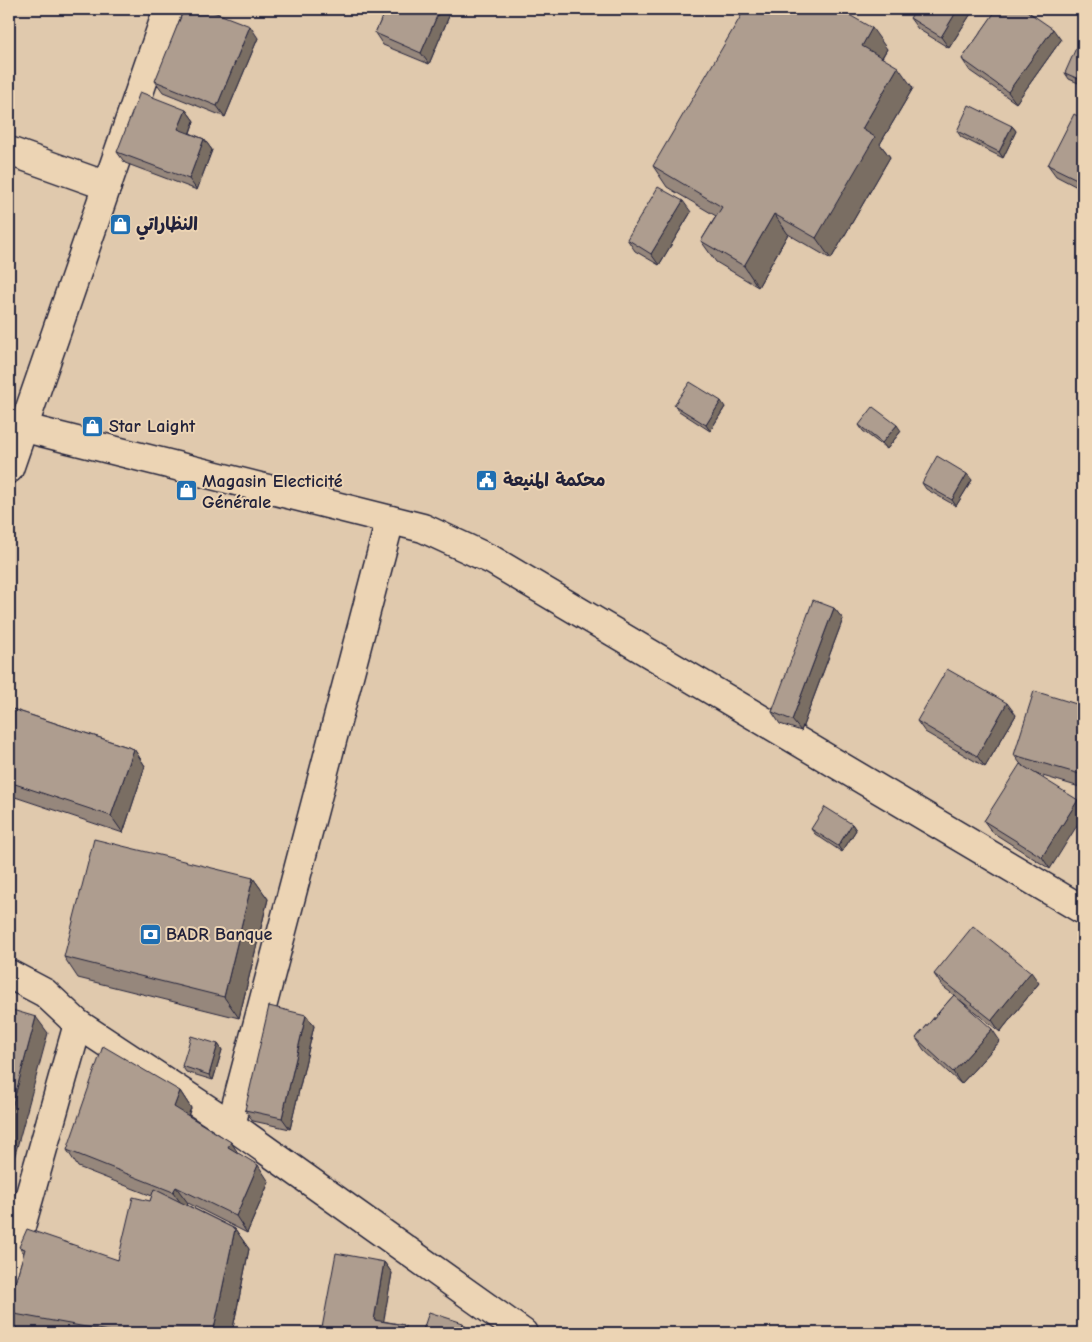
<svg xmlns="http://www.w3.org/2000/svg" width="1092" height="1342" viewBox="0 0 1092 1342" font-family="'Comic Neue','Playpen Sans Arabic',sans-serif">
<rect width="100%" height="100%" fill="#e0c9ad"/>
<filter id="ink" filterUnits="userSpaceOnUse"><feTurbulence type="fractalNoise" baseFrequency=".02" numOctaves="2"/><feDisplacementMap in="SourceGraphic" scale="10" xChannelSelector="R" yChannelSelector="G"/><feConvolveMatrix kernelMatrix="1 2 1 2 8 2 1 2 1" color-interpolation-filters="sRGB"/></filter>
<g filter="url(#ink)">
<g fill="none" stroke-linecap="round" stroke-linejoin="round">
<defs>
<g id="street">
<polyline points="9,151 107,186"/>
<polyline points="9,424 423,528 492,560 1083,910"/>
<polyline points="9,469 168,9"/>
<polyline points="9,974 45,993 78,1024 231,1125 523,1333"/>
<polyline points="231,1125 390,520"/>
<polyline points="9,1269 78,1024"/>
</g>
</defs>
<use href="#street" stroke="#22223b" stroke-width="31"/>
<use href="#street" stroke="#ecd4b4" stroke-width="28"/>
</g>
<g fill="#96877b" stroke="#22223b">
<polygon points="386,9 452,9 429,64 383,45 375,33"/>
<polygon points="974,9 949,48 918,29 910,18"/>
<polygon points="993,9 1031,9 1029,12 1061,40 1016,103 970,71 962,59 996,11"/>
<polygon points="258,38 225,117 163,92 155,81"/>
<polygon points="887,49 882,58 913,88 880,144 890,157 831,259 788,234 758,287 716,262 701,241 716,216 667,187 653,166"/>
<polygon points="1083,51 1083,85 1069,79 1065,73"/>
<polygon points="186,110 194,121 190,133 204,139 212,150 197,190 125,163 117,152"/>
<polygon points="1083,119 1083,190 1056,176 1048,165"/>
<polygon points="1012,126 1016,131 1003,158 961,137 957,131"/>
<polygon points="691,212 659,265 635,251 627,239"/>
<polygon points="674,405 725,407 710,431 679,411"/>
<polygon points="859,425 901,431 887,449 863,431"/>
<polygon points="972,480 956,506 926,489 922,483"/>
<polygon points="834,608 843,619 801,731 780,724 772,712"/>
<polygon points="1083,706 1083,788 1036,774 1050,869 992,832 984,821 1022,766 1014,755"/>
<polygon points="9,708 134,749 145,766 123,833 9,795"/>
<polygon points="1016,715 985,767 925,732 917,721"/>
<polygon points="852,824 856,830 842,852 815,834 811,829"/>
<polygon points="253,878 268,899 239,1018 78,978 64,957"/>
<polygon points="934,974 1039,983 1000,1032 960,1000 1000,1041 961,1084 924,1050 916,1038 954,995 942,986"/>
<polygon points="306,1015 314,1026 290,1129 253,1121 245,1110"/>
<polygon points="218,1044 222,1050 213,1080 186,1072 182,1066"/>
<polygon points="180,1091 191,1108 188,1116 239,1154 269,1182 247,1233 188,1203 187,1205 235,1229 249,1249 232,1333 20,1333 9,1317 9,1304 24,1253 19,1247 118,1260 150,1201 152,1196 78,1167 67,1150"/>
<polygon points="384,1262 392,1273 383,1321 404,1325 409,1333 322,1333 324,1332 322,1328"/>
</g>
<g fill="#7a6e64" stroke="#22223b">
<polygon points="440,9 452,9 429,64 421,53"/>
<polygon points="958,9 974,9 949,48 941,37"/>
<polygon points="1021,9 1031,9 1026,16"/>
<polygon points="250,26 258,38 225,117 217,106"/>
<polygon points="872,28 887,49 876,67 862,46"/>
<polygon points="1053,29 1061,40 1016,103 1008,92"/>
<polygon points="898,67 913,88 880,144 890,157 831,259 816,238 862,129"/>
<polygon points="186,110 194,121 187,140 178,129"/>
<polygon points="1012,126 1016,131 1003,158 999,152"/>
<polygon points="204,139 212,150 197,190 189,179"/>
<polygon points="683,201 691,212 659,265 651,254"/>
<polygon points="774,214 788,234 758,287 744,266"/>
<polygon points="721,401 725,407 710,431 706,425"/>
<polygon points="897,425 901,431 887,449 882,443"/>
<polygon points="967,474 972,480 956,506 952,500"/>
<polygon points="834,608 843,619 801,731 792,720"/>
<polygon points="1007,703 1016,715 985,767 977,756"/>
<polygon points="134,749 145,766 123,833 111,816"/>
<polygon points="1078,800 1083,809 1083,816 1050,869 1042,857"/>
<polygon points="852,824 856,830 842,852 838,846"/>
<polygon points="253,878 268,899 239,1018 224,997"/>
<polygon points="1031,972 1039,983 1000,1032 992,1020"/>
<polygon points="306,1015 314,1026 290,1129 282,1118"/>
<polygon points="36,1017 48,1033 9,1177 9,1118"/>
<polygon points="992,1029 1000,1041 961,1084 953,1072"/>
<polygon points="218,1044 222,1050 213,1080 209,1075"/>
<polygon points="180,1091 191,1108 185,1123 174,1107"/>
<polygon points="231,1142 242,1159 228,1147"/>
<polygon points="258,1165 269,1182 247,1233 236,1216"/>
<polygon points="176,1187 188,1203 185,1209 173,1192"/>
<polygon points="235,1229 249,1249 232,1333 213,1333"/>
<polygon points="384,1262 392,1273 382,1331 374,1320"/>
<polygon points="463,1323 470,1333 460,1333"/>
<polygon points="404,1325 409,1333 402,1333"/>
</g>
<g fill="#ae9d8f" stroke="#22223b">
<polygon points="184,9 206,9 250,26 217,106 155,81"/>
<polygon points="386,9 440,9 421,53 375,33"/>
<polygon points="745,9 839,9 872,28 862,46 898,67 862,129 875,137 816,238 774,214 744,266 701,241 722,207 653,166"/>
<polygon points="916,9 958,9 941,37 910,18"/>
<polygon points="997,9 1024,9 1053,29 1008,92 962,59"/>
<polygon points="1076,48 1083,51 1083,81 1065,73"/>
<polygon points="140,92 186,110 178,129 204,139 189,179 117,152"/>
<polygon points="969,105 1012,126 999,152 957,131"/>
<polygon points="1074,114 1083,119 1083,182 1048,165"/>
<polygon points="658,187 683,201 651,254 627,239"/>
<polygon points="690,382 721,401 706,425 674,405"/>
<polygon points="873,407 897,425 882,443 859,425"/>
<polygon points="937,456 967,474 952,500 922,483"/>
<polygon points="813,600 834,608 792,720 772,712"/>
<polygon points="947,669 1007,703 977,756 917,721"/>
<polygon points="1034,691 1083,706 1083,775 1014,755"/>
<polygon points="9,708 134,749 111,816 9,782"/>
<polygon points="1020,764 1078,800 1042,857 984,821"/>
<polygon points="825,807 852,824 838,846 811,829"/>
<polygon points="94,839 253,878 224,997 64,957"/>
<polygon points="973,926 1031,972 992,1020 934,974"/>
<polygon points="954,995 992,1029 953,1072 916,1038"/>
<polygon points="269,1006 306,1015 282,1118 245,1110"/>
<polygon points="9,1009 36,1017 9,1118"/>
<polygon points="191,1036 218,1044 209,1075 182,1066"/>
<polygon points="103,1046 180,1091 174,1107 231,1142 228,1147 258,1165 236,1216 176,1187 173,1192 67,1150"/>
<polygon points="154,1189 235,1229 213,1333 119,1333 9,1313 9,1304 25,1249 19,1247 27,1229 118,1260 133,1197 150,1201"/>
<polygon points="336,1253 384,1262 374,1320 404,1325 402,1333 348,1333 322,1328"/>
<polygon points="429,1312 463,1323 460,1333 422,1333"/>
<polygon points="322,1332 332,1333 322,1333"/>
</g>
</g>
<defs>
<symbol id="shop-square" viewBox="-11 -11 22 22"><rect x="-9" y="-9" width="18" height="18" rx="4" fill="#1f6fb2" stroke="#ecd4b4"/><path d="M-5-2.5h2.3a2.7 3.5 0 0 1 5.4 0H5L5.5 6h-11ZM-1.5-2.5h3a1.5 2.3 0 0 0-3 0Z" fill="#fff"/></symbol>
<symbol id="civic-square" viewBox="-11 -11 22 22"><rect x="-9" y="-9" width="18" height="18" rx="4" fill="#1f6fb2" stroke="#ecd4b4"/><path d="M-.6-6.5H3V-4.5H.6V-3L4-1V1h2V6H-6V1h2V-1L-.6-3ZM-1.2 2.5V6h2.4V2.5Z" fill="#fff"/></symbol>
<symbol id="bank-square" viewBox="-11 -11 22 22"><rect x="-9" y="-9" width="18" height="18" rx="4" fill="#1f6fb2" stroke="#ecd4b4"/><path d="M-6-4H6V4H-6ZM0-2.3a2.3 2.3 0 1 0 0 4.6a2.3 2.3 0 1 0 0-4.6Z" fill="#fff"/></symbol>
</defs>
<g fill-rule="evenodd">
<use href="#shop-square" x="108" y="212" width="25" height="25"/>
<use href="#shop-square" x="80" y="414" width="25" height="25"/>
<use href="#civic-square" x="474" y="468" width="25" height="25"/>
<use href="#shop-square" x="174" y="478" width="25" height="25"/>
<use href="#bank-square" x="138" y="922" width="25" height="25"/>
</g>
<g text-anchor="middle" stroke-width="4" stroke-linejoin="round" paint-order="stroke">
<g font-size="18" font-weight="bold" fill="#22223b" stroke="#ecd4b4" text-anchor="start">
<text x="136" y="230">النظاراتي</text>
<text x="109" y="432">Star Laight</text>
<text x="503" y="486">محكمة المنيعة</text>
<text x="202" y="487">Magasin Electicité<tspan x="202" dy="21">Générale</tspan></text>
<text x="166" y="940">BADR Banque</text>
</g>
</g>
<rect width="1092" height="1342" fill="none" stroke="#ecd4b4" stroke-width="30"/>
<rect x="15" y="15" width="1062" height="1312" fill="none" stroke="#22223b" stroke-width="2" filter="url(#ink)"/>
</svg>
